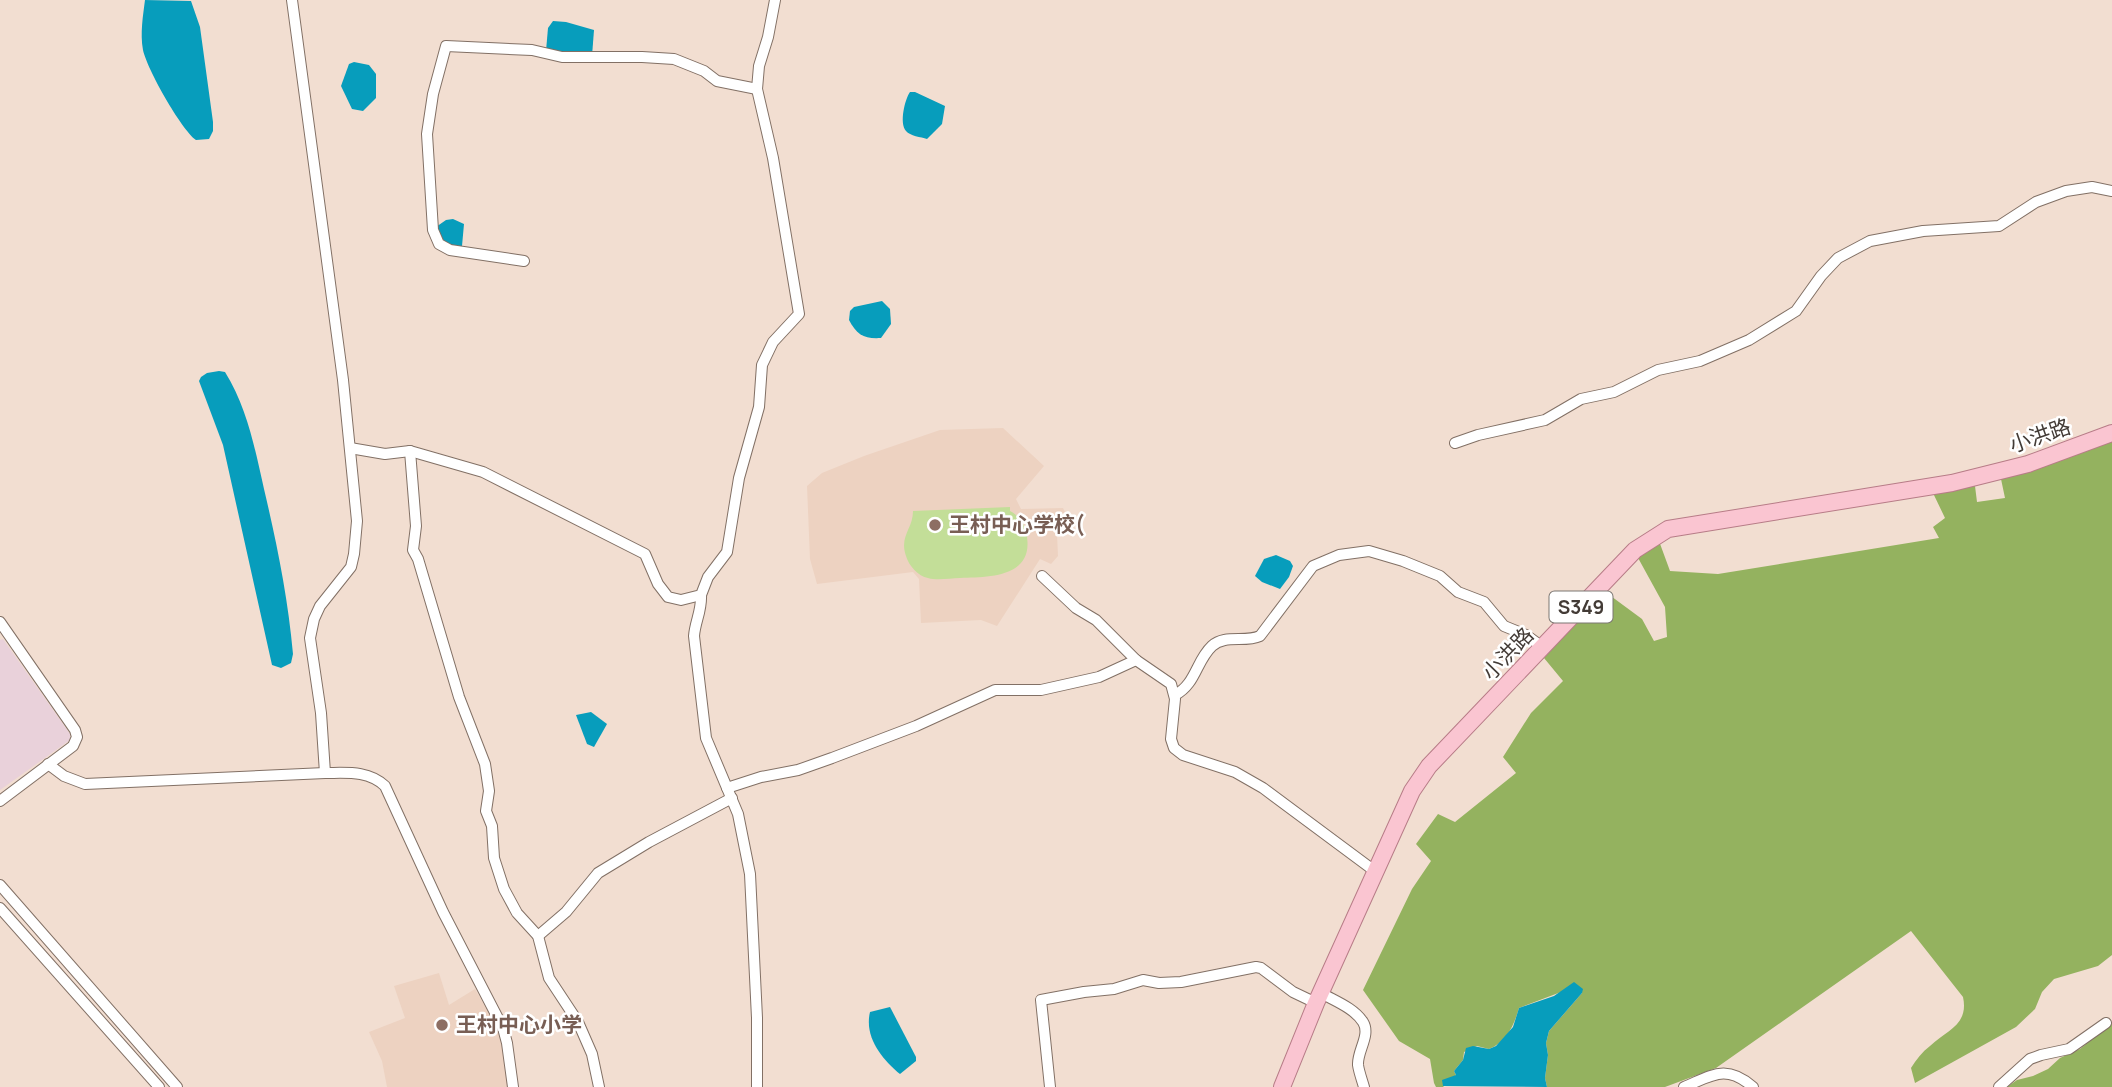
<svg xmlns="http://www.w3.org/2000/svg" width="2112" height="1087" viewBox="0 0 2112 1087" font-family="Manrope,'Noto Sans SC',sans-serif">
<rect width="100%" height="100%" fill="#f2ded1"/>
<polygon fill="#e9d1da" points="3,639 70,734 70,740 0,790 0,640"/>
<g fill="#edd2c1">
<polygon points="1003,428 1044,466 1016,499 1021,509 1063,508 1067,516 1057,534 1058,556 1051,564 1040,559 997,626 981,620 921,623 919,579 913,572 817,584 810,559 807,486 822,473 864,456 940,430"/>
<polygon points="439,973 449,1005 475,989 502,1036 508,1087 387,1087 382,1061 369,1032 405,1018 394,986"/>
</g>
<path fill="#c3de98" d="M 1010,507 L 1010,511 C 1021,517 1025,524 1027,537 C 1033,578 988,577 960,578 C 950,578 938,581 928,578 C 918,576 909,566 906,556 C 899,536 913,529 913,511 Z"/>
<g fill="#94b25f">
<path d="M 2112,441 L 2112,955 L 2098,966 L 2054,979 L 2042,992 L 2035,1009 L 2016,1027 L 1915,1083 L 1911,1068 C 1916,1060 1922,1052 1930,1046 C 1947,1030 1969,1025 1963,997 L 1911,931 L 1716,1068 L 1665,1087 L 1547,1087 L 1545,1078 L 1548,1055 L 1546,1043 L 1549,1031 L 1582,993 L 1561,992 L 1519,1008 C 1514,1025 1507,1042 1489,1049 L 1477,1046 L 1464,1052 L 1463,1060 L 1454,1071 L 1456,1075 L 1443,1086 L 1444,1087 L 1436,1087 L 1434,1083 L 1430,1059 L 1399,1041 L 1363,990 L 1412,889 L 1431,861 L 1416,844 L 1438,814 L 1455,822 L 1516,773 L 1503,757 L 1531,713 L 1563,681 L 1544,658 L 1604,591 L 1642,619 L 1654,641 L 1667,637 L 1665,607 L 1637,556 L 1659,541 L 1670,571 L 1718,574 L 1939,538 L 1933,527 L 1945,518 L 1933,493 L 1975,486 L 1977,502 L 2005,498 L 2001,479 Z"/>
<polygon points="2112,1023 2112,1087 2007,1087 2017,1080 2033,1076 2048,1069 2060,1058 2080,1049"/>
</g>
<g fill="#079dbc">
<path d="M 145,0 L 191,1 L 200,27 L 213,122 L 213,131 L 209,139 L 196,140 C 181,129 147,69 143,50 C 140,33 143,16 145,0 Z"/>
<polygon points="553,21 566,22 594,30 592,56 546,51 548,28"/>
<polygon points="354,62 369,65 376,74 376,98 363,111 352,109 341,86 349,64"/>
<path d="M 910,92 L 915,92 L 945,106 L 942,124 L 927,139 C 921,137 910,136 906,131 C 899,123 905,99 910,92 Z"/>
<path d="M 453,219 L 464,224 L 462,246 C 446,249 442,239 436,227 L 446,220 Z"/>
<path d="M 882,301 L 890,309 L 891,324 L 881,338 C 864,339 857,335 849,320 L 850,311 L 854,307 Z"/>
<path d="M 219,371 L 225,372 C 247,407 255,449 264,489 C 277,544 288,598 293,654 L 291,663 L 281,668 L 272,665 L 223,445 L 199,381 L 201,377 L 207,373 Z"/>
<polygon points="1276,555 1290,561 1293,566 1289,577 1280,589 1262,582 1255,576 1264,559"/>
<polygon points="591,712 607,724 594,747 587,744 576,715"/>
<polygon points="1574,982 1583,989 1582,993 1549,1031 1546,1043 1548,1055 1545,1078 1547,1087 1443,1086 1442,1080 1456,1075 1454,1071 1463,1060 1466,1048 1473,1046 1489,1049 1496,1046 1513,1027 1519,1008 1554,996"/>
<path d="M 890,1007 L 916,1057 L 916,1061 L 900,1074 C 882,1059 864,1037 870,1012 Z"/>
</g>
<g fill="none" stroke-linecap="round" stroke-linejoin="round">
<defs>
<g id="minor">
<polyline points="292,0 343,380 357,521 354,554 351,567 320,606 314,619 310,638 321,713 325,773"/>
<polyline points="524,261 450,250 439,244 433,230 427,134 433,94 446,46 532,50 562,57 642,57 674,59 704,71 717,81 757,89"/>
<polyline points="1455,443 1478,435 1545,420 1581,399 1614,392 1658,370 1700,361 1749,340 1796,311 1821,276 1838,258 1870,241 1923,231 1999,226 2036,202 2066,191 2092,187 2112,191"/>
<polyline points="350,448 385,454 410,451 483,472 645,554 658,584 668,597 681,600 701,595 708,577 727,552 739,478 759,407 762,365 773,342 799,314 773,158 757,89 759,66 768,37 775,0"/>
<polyline points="410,451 416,526 413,550 418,559 459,697 485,764 489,791 486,811 492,826 494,858 504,889 517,913 538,936 549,978 578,1022 592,1054 599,1087"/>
<polyline points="1042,576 1076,608 1096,620 1136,660 1171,684 1175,699 1171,739 1174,748 1183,755 1235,772 1263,788 1376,872"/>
<path d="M 701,595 C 702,610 695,622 694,636 L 706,738 L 738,814 L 750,874 L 757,1018 L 757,1087"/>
<polyline points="0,622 75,730 77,737 73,746 0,801"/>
<path d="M 1175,695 C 1196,684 1196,661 1212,646 C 1225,634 1245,643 1260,636 L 1313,566 L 1339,555 L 1369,551 L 1403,561 L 1440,576 L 1458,592 L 1484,602 L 1504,626 L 1526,635 L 1544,648"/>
<path d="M 48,764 L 64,776 L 85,784 L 325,773 C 346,773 368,770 385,786 L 443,912 L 503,1028 L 507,1043 L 513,1087"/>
<polyline points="727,788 761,777 798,770 832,758 916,726 995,690 1041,690 1099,677 1136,660"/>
<polyline points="0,885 177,1087"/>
<polyline points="0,908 159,1087"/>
<polyline points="538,936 566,912 598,873 649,842 732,798"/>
<path d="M 1321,993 C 1335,1001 1354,1008 1363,1022 C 1371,1035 1357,1051 1358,1065 C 1359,1072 1362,1080 1364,1087"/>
<polyline points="1050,1087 1041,1000 1084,992 1114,989 1143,980 1159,983 1181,982 1256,967 1261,968 1293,992 1316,1003"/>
<path d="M 1684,1087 C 1713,1075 1726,1064 1753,1087"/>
<polyline points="1999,1087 2030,1059 2041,1055 2069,1049 2106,1023"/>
</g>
<polyline id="primary" points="1282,1087 1316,1003 1412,791 1429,766 1635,550 1668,529 1952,483 2028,464 2112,433"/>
</defs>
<use href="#minor" stroke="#827065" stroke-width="12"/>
<use href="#primary" stroke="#b77c87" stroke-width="18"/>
<use href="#minor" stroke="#fff" stroke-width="10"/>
<use href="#primary" stroke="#fac5d1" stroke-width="16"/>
</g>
<g fill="#8d6e63" stroke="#fff" stroke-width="2.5">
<circle cx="935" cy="525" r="7"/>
<circle cx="442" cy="1025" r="7"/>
</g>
<g text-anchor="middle" stroke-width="5" stroke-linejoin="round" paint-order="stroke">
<rect fill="#fff" stroke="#7b7672" stroke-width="2" x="1549.5" y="591.5" width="63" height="31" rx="5"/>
<g font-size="19" font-weight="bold" fill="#433b36">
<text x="1581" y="614">S349</text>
</g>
<g font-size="21" fill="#433b36" stroke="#fff">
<text transform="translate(2040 436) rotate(-19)" y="7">小洪路</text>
<text transform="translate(1508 654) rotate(-46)" y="7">小洪路</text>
</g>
<g font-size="21" font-weight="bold" fill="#785e54" stroke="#fff" text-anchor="start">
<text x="949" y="532">王村中心学校(</text>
<text x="456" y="1032">王村中心小学</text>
</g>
</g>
</svg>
